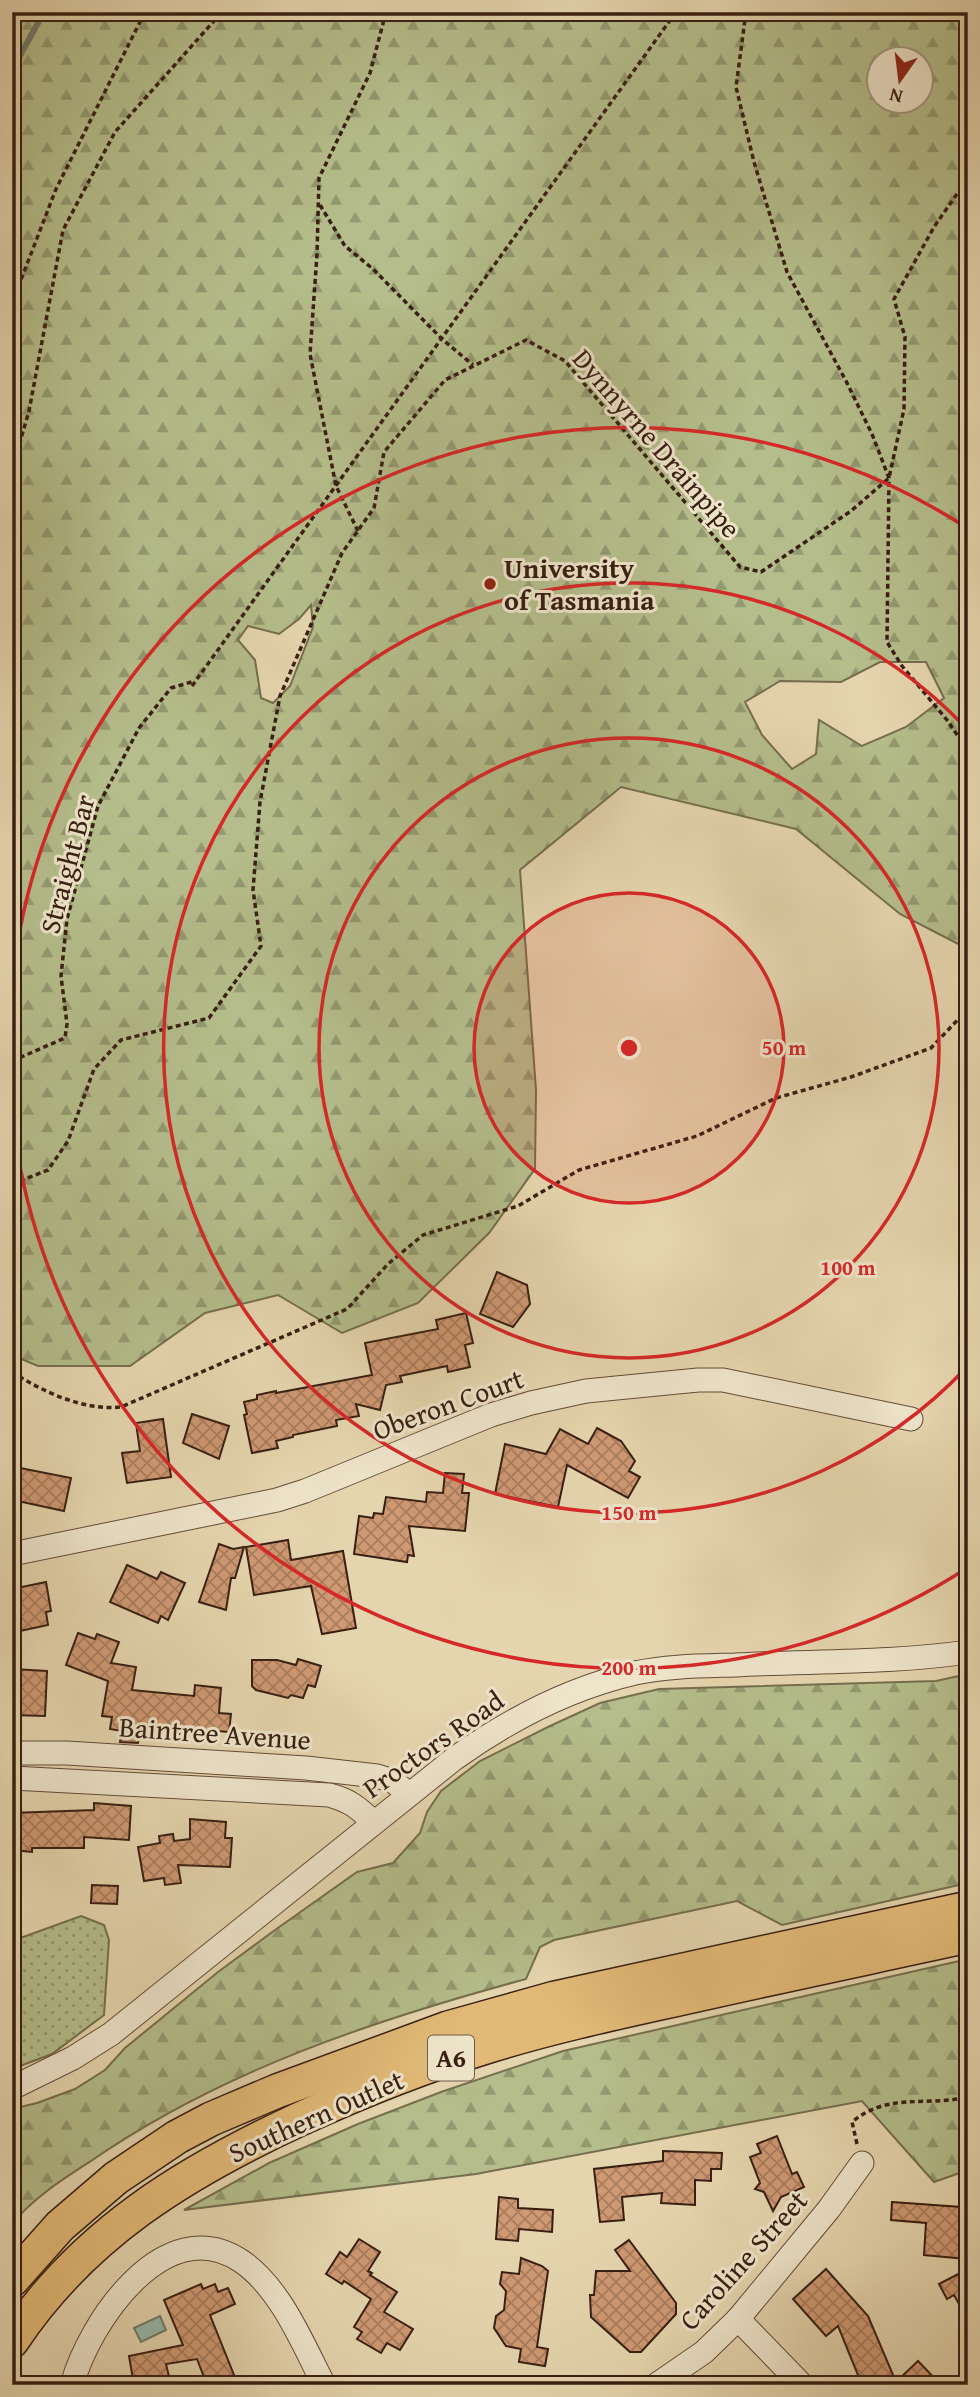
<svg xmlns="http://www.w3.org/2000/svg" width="980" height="2397" viewBox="0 0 980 2397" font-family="'Gentium Book Plus',serif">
<defs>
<pattern id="grass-dots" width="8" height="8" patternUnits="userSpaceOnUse" patternTransform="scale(1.75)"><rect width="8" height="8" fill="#b4bd8b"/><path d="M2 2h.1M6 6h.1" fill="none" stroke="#939970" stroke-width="1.8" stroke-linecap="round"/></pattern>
<pattern id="forest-firs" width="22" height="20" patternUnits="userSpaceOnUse" patternTransform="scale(1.75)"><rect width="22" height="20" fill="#b4bd8b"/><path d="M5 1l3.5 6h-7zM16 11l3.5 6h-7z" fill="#939970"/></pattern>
<pattern id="building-cross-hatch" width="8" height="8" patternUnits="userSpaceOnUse" patternTransform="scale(1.75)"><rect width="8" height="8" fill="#cf9973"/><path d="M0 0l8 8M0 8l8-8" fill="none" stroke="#a97c5d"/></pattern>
</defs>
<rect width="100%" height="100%" fill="#e5d5ae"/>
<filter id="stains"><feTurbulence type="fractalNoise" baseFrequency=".00286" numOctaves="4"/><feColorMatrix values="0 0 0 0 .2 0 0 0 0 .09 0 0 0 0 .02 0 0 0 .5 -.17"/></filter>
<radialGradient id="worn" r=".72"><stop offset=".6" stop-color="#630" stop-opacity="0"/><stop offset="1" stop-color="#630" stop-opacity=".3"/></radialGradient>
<polygon fill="url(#grass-dots)" stroke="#766e4e" stroke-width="2" points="81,1916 104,1925 109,1940 104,2015 52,2054 12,2069 12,1941"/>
<g fill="url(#forest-firs)" stroke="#766e4e" stroke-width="2" fill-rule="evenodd">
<path d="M 12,12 L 968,12 L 968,949 L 900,914 L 796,829 L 621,787 L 520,870 L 536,1090 L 535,1169 L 489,1233 L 418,1303 L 342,1333 L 278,1295 L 205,1313 L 130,1366 L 38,1366 L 12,1355 ZM 878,60 L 920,60 L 920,102 L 878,102 ZM 311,605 L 313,627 L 290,686 L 273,703 L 261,698 L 255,660 L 238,640 L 248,626 L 279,634 L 299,619 ZM 880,662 L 926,662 L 944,698 L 906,727 L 862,746 L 819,720 L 816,754 L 792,769 L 762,735 L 745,702 L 780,681 L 841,682 Z"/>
<path d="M 968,1674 L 968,1883 L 782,1925 L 737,1901 L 554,1940 L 540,1947 L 526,1979 C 374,2020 221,2071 91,2161 C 63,2179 33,2198 12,2224 L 12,2109 L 37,2103 L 75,2089 L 105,2070 L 125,2048 L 218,1972 L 275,1930 L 357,1872 L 393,1863 L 420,1833 L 427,1812 L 441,1791 L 480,1761 L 550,1726 L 600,1703 L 659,1689 L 936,1681 Z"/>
<polygon points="968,1959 968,2170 934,2182 862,2101 476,2174 184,2210 269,2163 358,2124 441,2092 563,2051"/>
</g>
<polygon fill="#96b9a9" stroke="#707b6d" stroke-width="2" points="160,2316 166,2330 141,2342 134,2328"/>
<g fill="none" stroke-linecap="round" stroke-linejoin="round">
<polyline stroke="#707b6d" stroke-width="6" points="12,70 44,12"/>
</g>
<g fill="url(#building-cross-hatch)" stroke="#381f12" stroke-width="2">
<polygon points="497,1272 527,1285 530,1304 513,1327 480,1314"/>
<polygon points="466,1313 473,1343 465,1345 470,1367 448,1372 447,1366 400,1376 402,1382 386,1385 380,1410 356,1404 359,1416 336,1420 337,1426 293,1435 293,1437 276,1441 278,1448 252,1453 244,1415 247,1414 244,1402 257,1399 257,1395 276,1391 276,1393 372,1375 365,1343 438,1329 436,1320"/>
<polygon points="192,1414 229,1426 219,1459 183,1443"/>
<polygon points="163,1419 171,1477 127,1483 122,1453 140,1451 136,1423"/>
<polygon points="597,1428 621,1441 635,1461 629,1471 640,1477 628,1498 567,1465 558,1507 495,1494 505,1444 546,1454 560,1429 588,1444"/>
<polygon points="20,1468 71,1478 64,1511 13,1500"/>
<polygon points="445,1473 464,1474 462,1493 469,1493 465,1531 409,1526 414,1556 408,1555 407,1562 354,1554 359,1516 373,1518 374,1513 383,1514 386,1497 426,1502 427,1492 443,1493"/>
<polygon points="288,1540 291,1560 343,1551 356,1628 322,1634 311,1586 254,1595 246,1547"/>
<polygon points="219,1544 233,1549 244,1547 235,1578 231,1578 226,1610 199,1602"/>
<polygon points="127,1565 157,1579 161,1572 185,1583 168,1620 161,1616 158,1623 110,1602"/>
<polygon points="46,1582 51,1611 46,1612 48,1625 15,1632 12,1615 12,1589"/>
<polygon points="78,1633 95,1639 97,1634 119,1642 111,1663 136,1667 132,1690 194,1696 195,1685 221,1688 219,1713 231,1714 229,1732 180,1728 179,1736 140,1733 138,1743 120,1742 122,1731 110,1729 112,1717 102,1716 108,1681 66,1665"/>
<polygon points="298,1659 321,1666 315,1687 308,1685 303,1698 291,1695 288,1698 256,1690 252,1686 252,1660 277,1660 296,1665"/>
<polygon points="12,1669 47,1671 45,1716 12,1715"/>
<polygon points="94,1803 131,1806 129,1840 84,1837 84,1848 32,1848 32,1852 12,1850 12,1813 94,1810"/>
<polygon points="190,1819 226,1822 225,1838 232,1838 230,1867 178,1865 181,1883 165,1885 164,1878 144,1881 138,1847 160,1843 159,1836 173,1834 174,1841 190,1839"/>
<polygon points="92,1885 118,1886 117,1904 91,1903"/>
<polygon points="777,2136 792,2174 797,2172 804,2187 781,2197 773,2211 764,2192 755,2189 760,2183 750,2157 761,2153 757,2144"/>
<polygon points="663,2151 722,2153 721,2169 711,2169 711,2181 695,2180 695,2205 661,2203 662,2193 622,2197 624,2220 600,2222 594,2169 663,2161"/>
<polygon points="499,2197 518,2199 518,2208 553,2210 552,2232 519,2229 518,2241 496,2239"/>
<polygon points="892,2202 961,2207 960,2215 968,2216 966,2259 924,2255 926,2223 891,2220"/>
<polygon points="359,2239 380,2252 368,2271 372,2273 370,2275 397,2292 384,2312 413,2329 400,2350 387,2343 381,2353 357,2339 362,2332 354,2327 371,2299 344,2281 342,2284 326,2274 340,2252 347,2257"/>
<polygon points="629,2240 676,2303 676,2314 641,2352 630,2352 591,2317 590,2295 594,2295 596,2271 630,2271 615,2250"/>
<polygon points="521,2258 542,2266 548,2271 537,2347 548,2349 545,2366 519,2362 521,2349 506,2346 494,2328 496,2316 504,2310 506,2291 500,2284 502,2272 519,2274"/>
<polygon points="826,2269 868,2316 896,2382 918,2361 941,2385 862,2385 838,2326 826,2336 793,2299"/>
<polygon points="968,2269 968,2320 954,2295 947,2299 939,2284"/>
<polygon points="201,2284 203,2289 215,2284 218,2292 228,2288 235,2304 210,2315 238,2385 207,2385 197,2359 166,2364 171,2385 134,2385 129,2356 183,2345 164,2300"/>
</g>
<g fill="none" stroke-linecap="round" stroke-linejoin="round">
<defs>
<g id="minor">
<polyline points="12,1554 277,1500 305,1491 491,1415 531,1403 586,1391 698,1380 723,1380 911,1419"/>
<polyline points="12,1753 67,1753 306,1768 377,1776 393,1781 409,1794"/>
<path d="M 12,1778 L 329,1795 C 349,1800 359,1808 373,1822"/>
<path d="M 12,2088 L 73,2058 L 111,2034 L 454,1759 C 507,1721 570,1688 635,1673 C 667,1666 701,1666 735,1665 C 812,1661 891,1663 968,1652"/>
<polyline points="738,2319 802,2385"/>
<path d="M 72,2385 C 89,2322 165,2210 241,2261 C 280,2287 303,2344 324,2385"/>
<polyline points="656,2385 704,2352 738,2319 829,2209 862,2163"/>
</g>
<g id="highway">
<polyline points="12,2280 60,2226 116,2178 177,2137 211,2119 277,2091 448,2028 555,1998 968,1908"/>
<path d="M 12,2341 C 83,2234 185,2172 300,2119 C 361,2091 424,2066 489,2046 C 547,2028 606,2015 665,2002 C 766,1979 867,1958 968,1936"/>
</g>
</defs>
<use href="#minor" stroke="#634c39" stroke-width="25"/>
<use href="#highway" stroke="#381f12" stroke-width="36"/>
<g stroke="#381f12" stroke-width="3.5" stroke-dasharray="5 3.5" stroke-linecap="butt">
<polyline points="746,12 736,87 754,162 787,272 846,381 872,434 889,478 887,642 902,666 947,720 968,751"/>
<polyline points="320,205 345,246 373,269 442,339 473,365"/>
<polyline points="12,303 56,189 145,12"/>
<polyline points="12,469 29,411 63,230 115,132 222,12"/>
<polyline points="358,531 336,486 310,354 317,254 319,178 370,73 386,12"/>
<polyline points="192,686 676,12"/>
<polyline points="12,1061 65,1038 67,1024 61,976 67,919 98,806 139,728 171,688 195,681"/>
<polyline points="12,1184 48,1170 68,1141 94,1069 121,1040 209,1018 261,946 253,890 260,802 280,696 342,553 374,508 384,452 445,380 526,340 565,361 740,567 761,572 851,511 889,478 904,409 905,337 894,299 934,227 968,178"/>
<path d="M 12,1372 C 43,1392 84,1411 121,1407 L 347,1309 L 388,1264 L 423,1235 L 518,1206 L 579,1170 L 697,1136 L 776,1098 L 851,1077 L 931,1048 L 968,1009"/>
<path d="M 857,2144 L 852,2122 C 888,2092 925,2107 968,2097"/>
</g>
<use href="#minor" stroke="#eee4ca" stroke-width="23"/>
<use href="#highway" stroke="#e2ba77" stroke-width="33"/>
</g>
<circle cx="629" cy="1048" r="155" fill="#d62828" fill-opacity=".12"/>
<g fill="none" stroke="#d62828" stroke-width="3.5">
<circle cx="629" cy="1048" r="155"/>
<circle cx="629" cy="1048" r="310"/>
<path d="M966 1368A465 465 0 1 1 966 728"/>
<path d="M967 1568A620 620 0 0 1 12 1113M12 983A620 620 0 0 1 967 528"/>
</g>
<circle fill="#8f2418" stroke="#eee4ca" stroke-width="2.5" cx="490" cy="584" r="7"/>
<g text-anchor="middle" stroke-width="6" stroke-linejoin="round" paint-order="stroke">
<rect fill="#eee4ca" stroke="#6f5a49" stroke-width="2" x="428" y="2035.5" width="46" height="45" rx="5"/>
<g font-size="26" font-weight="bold" fill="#381f12">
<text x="451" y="2067">A6</text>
</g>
<g font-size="28" fill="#381f12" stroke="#eee4ca">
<text transform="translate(657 443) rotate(49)" y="10">Dynnyrne Drainpipe</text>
<text transform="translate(67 864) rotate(-75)" y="10">Straight Bar</text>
<text transform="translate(448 1404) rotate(-20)" y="10">Oberon Court</text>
<text transform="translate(215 1733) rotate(4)" y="10">Baintree Avenue</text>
<text transform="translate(433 1744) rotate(-35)" y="10">Proctors Road</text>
<text transform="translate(316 2116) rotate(-24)" y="10">Southern Outlet</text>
<text transform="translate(743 2260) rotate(-48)" y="10">Caroline Street</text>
</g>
<g font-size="28" font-weight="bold" fill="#381f12" stroke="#eee4ca" text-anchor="start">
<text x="504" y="578">University<tspan x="504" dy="32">of Tasmania</tspan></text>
</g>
</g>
<circle cx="629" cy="1048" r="10" fill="#d62828" stroke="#eee4ca" stroke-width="3.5"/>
<g font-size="21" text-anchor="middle" font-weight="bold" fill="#d62828" stroke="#eee4ca" stroke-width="6" stroke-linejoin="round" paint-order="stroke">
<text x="784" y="1055">50 m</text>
<text x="848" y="1275">100 m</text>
<text x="629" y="1520">150 m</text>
<text x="629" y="1675">200 m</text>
</g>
<rect width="980" height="2397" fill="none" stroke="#e5d5ae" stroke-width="42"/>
<rect x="14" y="14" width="952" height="2369" fill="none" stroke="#381f12" stroke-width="3.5"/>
<rect x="21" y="21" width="938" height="2355" fill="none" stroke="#381f12" stroke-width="2"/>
<g transform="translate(900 80) rotate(194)"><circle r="33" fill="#eee4ca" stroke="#a59580" stroke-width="2"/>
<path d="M0-5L12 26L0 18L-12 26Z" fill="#8f2418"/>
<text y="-10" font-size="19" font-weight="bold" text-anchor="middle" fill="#381f12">N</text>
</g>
<rect width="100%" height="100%" filter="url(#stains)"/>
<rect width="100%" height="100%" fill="url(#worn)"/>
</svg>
